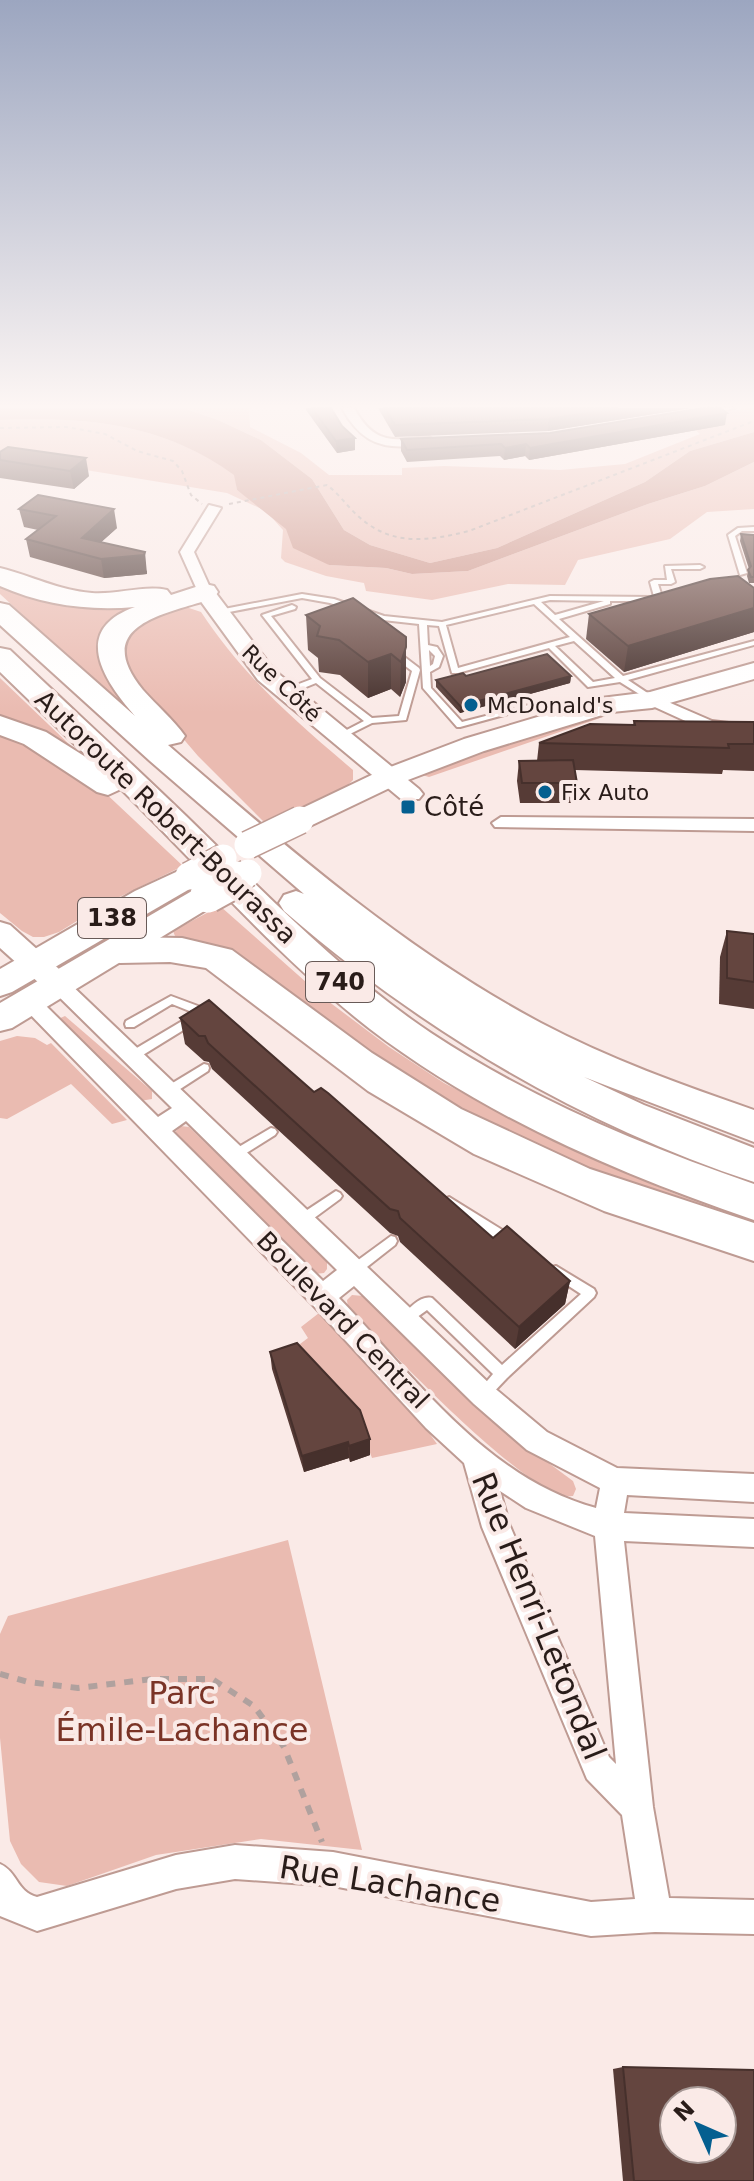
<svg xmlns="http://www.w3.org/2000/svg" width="754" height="2181" viewBox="0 0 754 2181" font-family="'DejaVu Sans',sans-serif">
<rect width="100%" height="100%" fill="#faeae7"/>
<g fill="#eabbb1">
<polygon points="171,408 249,408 250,427 301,453 329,475 402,475 402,468 444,466 560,470 625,464 700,434 683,419 749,408 754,408 754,432 690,451 645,482 497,548 430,563 370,545 344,530 312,479 261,440 218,420 186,409"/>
<path d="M 0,420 C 87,417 162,423 235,475 L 237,490 L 268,511 L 329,565 L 386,568 L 412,574 L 468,571 L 648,504 L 705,486 L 754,462 L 754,509 L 707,512 L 670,539 L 578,560 L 565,585 L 508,584 L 432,600 L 366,591 L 364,583 L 326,576 L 285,562 L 281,558 L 283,530 L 266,511 L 227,493 L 12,458 L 0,458 Z"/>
<polygon points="0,581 150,601 113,625 143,714 135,718 0,594"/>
<path d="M 186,607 L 201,612 C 244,677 294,720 353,770 L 353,780 L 345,788 L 265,823 L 198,756 L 127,673 L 121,634 L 170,608 Z"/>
<polygon points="0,678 71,746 64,750 0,721"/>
<polygon points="601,715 603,717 429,777 422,775 481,750"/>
<polygon points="0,732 32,745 101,789 183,866 103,905 59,932 44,937 33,937 22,931 0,913"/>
<polygon points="220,906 324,998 389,1047 444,1083 570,1149 673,1193 754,1222 754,1233 524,1151 177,941 173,931"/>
<polygon points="65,1016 152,1091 152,1099 140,1101 58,1019"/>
<polygon points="17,1036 35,1038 47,1045 51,1043 127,1120 112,1124 71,1084 7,1119 0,1118 0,1041"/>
<polygon points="181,1126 189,1127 327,1261 327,1269 324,1273 315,1274 174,1133"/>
<path d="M 352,1295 L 363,1296 L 497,1425 L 573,1481 L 576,1489 L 573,1496 C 530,1502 383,1342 348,1308 L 347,1300 Z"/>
<polygon points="319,1313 410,1406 437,1444 372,1458 360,1426 296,1347 308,1338 301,1327"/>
<polygon points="288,1540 362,1850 261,1839 156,1855 67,1886 39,1882 21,1864 10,1841 0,1738 0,1634 8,1616"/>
</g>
<path fill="#ca9084" d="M 0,408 L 171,408 L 186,409 L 218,420 L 261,440 L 312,479 L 344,530 L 370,545 L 430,563 L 497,548 L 645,482 L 690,451 L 754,432 L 754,462 L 705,486 L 648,504 L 468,571 L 412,574 L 386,568 L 329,565 L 293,548 L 286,529 L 237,490 L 234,475 C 162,423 87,417 0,420 Z"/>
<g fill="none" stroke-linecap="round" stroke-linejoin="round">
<defs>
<g id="lane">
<polygon points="754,527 754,531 742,531 735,536 747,573 740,575 728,535 738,528"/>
<polygon points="665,566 700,565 704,567 700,569 671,569 675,582 671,584 658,584 663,600 659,602 655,600 650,582 654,580 667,580"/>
<path d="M 302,594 L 334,599 L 384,616 L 442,622 L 550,596 L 653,597 L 654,599 L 650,601 L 610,601 L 610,604 L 559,619 L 623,676 L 754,641 L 754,645 L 628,680 L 655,698 L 656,700 L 652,702 L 620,682 L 588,687 L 549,648 L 458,673 L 452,673 L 439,626 L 427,625 L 428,645 L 437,647 L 443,656 L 439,667 L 430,672 L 431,688 L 462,722 L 529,705 L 533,707 L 460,727 L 457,727 L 423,688 L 419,624 L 383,620 L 330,603 L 302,598 L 219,614 L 215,612 L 219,610 ZM 550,600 L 604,601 L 555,615 L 541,602 ZM 534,604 L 570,637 L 458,668 L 446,625 ZM 574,641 L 615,678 L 593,682 L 555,646 ZM 429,650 L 435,656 L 433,664 L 430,666 Z"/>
<polygon points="292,605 296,607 295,609 271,616 320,678 372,718 399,716 412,671 392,656 392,652 398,652 419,668 420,670 406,720 372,723 340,739 336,737 337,735 364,721 316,683 289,694 283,694 283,690 312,679 262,615"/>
<polygon points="171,996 206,1009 207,1012 202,1016 172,1004 134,1027 126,1027 125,1024 126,1021"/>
<polygon points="194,1014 199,1018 198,1021 138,1058 130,1058 129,1055 130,1052"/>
<polygon points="204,1064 208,1065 209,1068 208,1071 174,1093 166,1093 165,1090 166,1087"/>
<polygon points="271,1128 275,1129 277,1132 275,1135 240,1157 232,1157 230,1154 232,1151"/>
<polygon points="336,1191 340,1193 342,1196 340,1199 306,1224 302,1225 298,1224 296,1220 298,1216"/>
<polygon points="449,1197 512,1236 514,1240 512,1244 508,1245 504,1244 445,1205 443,1202 445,1199"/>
<polygon points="391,1236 395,1237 397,1241 395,1245 358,1274 354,1275 350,1274 348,1270 350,1266"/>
<path d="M 556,1266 L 594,1289 L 596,1293 L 594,1297 L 507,1378 L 488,1398 L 483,1400 L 478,1398 L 476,1394 L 493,1374 L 427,1310 L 406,1325 L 402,1323 L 400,1319 L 402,1315 C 410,1308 421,1295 432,1298 L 502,1365 L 581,1294 L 552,1275 L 550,1271 L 552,1267 Z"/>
</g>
<g id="street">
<path d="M 342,408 L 354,408 C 374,444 391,441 429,437 L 435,441 C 428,446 419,446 410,446 C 376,449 358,437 342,408 Z"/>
<polygon points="705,408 735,408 694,417 688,413"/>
<polygon points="209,505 221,508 194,552 212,592 205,596 198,592 180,552"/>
<polygon points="652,695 712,721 754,726 754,736 703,729 646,703 644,700"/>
<polygon points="501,817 754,819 754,831 495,827 492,823"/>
<path d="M 59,978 L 66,980 L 492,1386 L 547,1432 L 617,1468 L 754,1474 L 754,1502 L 627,1495 L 624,1513 L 754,1519 L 754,1547 L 624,1541 L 653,1807 L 669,1898 L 754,1900 L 754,1934 L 655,1932 L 591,1936 L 333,1886 L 235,1879 L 176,1889 L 37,1931 L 0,1916 L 0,1864 C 18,1872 16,1891 37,1897 L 176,1855 L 235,1845 L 333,1852 L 591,1902 L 635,1899 L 622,1815 L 587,1779 L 482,1527 L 464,1463 L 426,1428 L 310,1302 L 22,1006 L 19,1001 L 22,996 L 36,996 L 158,1117 L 172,1108 L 52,990 L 49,985 L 52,980 ZM 186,1121 L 337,1270 L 323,1281 L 172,1131 ZM 354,1286 L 474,1404 L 527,1450 L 600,1488 L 596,1508 C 487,1479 414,1376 339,1298 ZM 500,1491 L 526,1508 L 595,1536 L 616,1764 L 609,1757 L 510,1526 Z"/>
</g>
<g id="secondary">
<polygon points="205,586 212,588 274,670 419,789 423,794 419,799 401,799 258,680 194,592"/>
<polygon points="0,922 10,925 69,978 74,985 69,992 59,996 49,992 0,948"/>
</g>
<g id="primary">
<polygon points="754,663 754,679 652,708 612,712 484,751 400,783 310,826 300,829 290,826 285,820 290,814 380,771 464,739 601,698 650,692"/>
<polygon points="189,866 200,869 204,876 200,883 12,992 0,996 0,969 135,891"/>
<polygon points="208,885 219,888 224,895 219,902 12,1028 0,1031 0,1003 197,888"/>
</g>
<g id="highway">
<path d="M 0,568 C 32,576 58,590 92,593 C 116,595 144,585 167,590 L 171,595 L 205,584 L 214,586 L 218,592 L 214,598 C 167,614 89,624 143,690 C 157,706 173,719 185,736 L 181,742 L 168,745 C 284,845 404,950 541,1023 C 609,1059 682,1085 754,1110 L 754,1142 L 584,1077 L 644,1105 L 754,1148 L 754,1182 C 579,1124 423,1031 284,911 L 279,903 L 284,895 L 296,891 L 304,894 L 150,761 L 0,625 L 0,603 L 9,605 L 135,716 C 104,681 70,630 135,607 C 88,611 43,605 0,586 Z"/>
<path d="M 0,648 L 10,650 C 69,706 128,760 186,816 C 264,892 340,972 431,1033 C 531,1099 641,1145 754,1184 L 754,1220 C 619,1174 484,1116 370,1029 C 279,958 203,870 121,789 L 108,795 L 97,792 L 24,744 L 0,735 L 0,716 L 46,732 L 92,761 L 0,672 Z"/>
<polygon points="120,937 182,938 232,950 372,1053 461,1109 590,1169 754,1223 754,1261 604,1211 474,1154 368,1091 206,968 170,962 120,963 107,959 102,950 107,941"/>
</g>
</defs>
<use href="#lane" stroke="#be9b93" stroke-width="4"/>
<use href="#street" stroke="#be9b93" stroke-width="4"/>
<use href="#secondary" stroke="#be9b93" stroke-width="4"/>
<use href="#primary" stroke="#be9b93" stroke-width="4"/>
<use href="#highway" stroke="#be9b93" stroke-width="4"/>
<g stroke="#b0a19e" stroke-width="2" stroke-dasharray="4 4" stroke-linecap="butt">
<polyline points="0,428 67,427 105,434 137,451 173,461 182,471 191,495 202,504"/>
<path d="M 229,504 L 327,485 C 339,494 347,506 358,516 C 392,547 428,541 469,531 L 754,421"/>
</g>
<polyline stroke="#b0a19e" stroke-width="6" stroke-dasharray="9 9" stroke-linecap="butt" points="0,1674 28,1682 78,1688 152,1679 212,1679 254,1706 284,1747 322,1842"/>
<use href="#lane" fill="#fff" fill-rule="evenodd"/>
<use href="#street" fill="#fff" fill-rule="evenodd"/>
<use href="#secondary" fill="#fff" fill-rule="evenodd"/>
<use href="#primary" fill="#fff" fill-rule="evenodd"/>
<use href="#highway" fill="#fff" fill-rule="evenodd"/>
<defs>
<g id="primary-bridge-far1">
<polyline points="248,845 300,820"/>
<polyline points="189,876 223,858"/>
<polyline points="234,881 248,873"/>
</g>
<polyline id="primary-bridge" points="208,895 237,879"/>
</defs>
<use href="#primary-bridge-far1" stroke="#be9b93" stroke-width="30" stroke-linecap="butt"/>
<use href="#primary-bridge" stroke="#be9b93" stroke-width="39" stroke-linecap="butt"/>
<use href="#primary-bridge-far1" stroke="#fff" stroke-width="27"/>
<use href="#primary-bridge" stroke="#fff" stroke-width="35"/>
</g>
<g fill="#563b36">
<polygon points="306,408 331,408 342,426 355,438 355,450 337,453 306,410"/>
<polygon points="378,408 691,408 548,431 395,437"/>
<polygon points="725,425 529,460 525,456 504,460 500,456 407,462 401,451 401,439"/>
<polygon points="0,452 89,476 74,489 0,478"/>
<polygon points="19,509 117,528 101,542 147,571 147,574 104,578 30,557 26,539 38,530 24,527"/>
<polygon points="741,534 754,535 754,583 749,583 747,576 749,569 740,541"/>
<polygon points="754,588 754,632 624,672 586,639 589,614"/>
<polygon points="306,615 406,637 406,682 400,697 391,689 368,698 340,675 319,672 318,658 308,650"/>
<polygon points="466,676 571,676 570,683 460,713 436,687 436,680"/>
<polygon points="634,721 754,722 754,771 723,770 722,774 575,770 577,783 574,803 520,803 517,781 519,761 537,761 539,743 633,725"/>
<polygon points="727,931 754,934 754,1009 719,1004 720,957"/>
<polygon points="180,1018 314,1092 493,1238 570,1281 565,1304 515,1349 400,1242 398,1236 390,1233 212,1069 209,1062 204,1061 185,1044"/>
<polygon points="270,1352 370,1455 350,1462 349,1458 304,1472 272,1369"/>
<polygon points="623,2067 754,2181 623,2181 613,2069"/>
</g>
<g fill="#46302c">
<polygon points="619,408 691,408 548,431 549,419"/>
<polygon points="727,413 725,425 529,460 530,448"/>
<polygon points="355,438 355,450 337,453 336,441"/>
<polygon points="526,444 525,456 504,460 505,448"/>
<polygon points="86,458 89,476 74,489 70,471"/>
<polygon points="114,509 117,528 87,555 82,538"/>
<polygon points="145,552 147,574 104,578 101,559"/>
<polygon points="754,608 754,632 624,672 628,646"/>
<polygon points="406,647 406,682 400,697 401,662"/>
<polygon points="391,654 391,689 368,698 368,662"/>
<polygon points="571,676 570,683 460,713 460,706"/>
<polygon points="570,1281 565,1304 515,1349 519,1327"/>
<polygon points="370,1439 370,1455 350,1462 349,1446"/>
<polygon points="348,1442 349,1458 304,1472 302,1456"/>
</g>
<g fill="#64453f" stroke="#46302c" stroke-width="2" fill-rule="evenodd">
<polygon points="312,408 331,408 342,426 355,438 336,441"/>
<polygon points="385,408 619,408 549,419 395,425"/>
<polygon points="703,408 720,408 727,413 530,448 526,444 505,448 501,444 407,450 401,439 550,433"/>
<polygon points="8,447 86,458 70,471 0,460 0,452"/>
<polygon points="38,495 114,509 82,538 145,552 144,555 101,559 26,539 56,516 19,509"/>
<polygon points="741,534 754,535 754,577 751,577 748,570 751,566"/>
<polygon points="738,576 754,588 754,608 628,646 589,614 710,579"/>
<polygon points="353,598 406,637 406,647 401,662 391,654 368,662 339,640 317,636 320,626 306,615"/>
<polygon points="547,654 571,676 460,706 436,680 463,673 466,676"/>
<polygon points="634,721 754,722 754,744 728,744 729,748 539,743 590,724 635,725"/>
<polygon points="573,760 577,783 522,783 519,761"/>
<polygon points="727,931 754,934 754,982 727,978"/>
<polygon points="209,1000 314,1092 321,1088 328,1093 493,1238 507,1226 570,1281 519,1327 400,1218 398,1211 390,1209 208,1043 205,1036 199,1036 180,1018"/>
<polygon points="297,1343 360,1410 370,1439 349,1446 348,1442 302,1456 270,1352"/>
<path d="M 623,2067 L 754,2070 L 754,2181 L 634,2181 ZM 674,2101 L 722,2101 L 722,2149 L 674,2149 Z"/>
</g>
<linearGradient id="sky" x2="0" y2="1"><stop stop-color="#9ca6c0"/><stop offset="0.57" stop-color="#fdf6f4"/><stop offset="1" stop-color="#fdf6f4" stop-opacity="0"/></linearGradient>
<rect width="754" height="713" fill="url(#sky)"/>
<g fill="#045f90" stroke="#faeae7" stroke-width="3">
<circle cx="471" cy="705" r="8"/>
<circle cx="545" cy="792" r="8"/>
<rect x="400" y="799" width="16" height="16" rx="4"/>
</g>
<g text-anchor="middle" stroke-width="8" stroke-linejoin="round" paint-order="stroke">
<g font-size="22" fill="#291c19" stroke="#faeae7">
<text transform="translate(282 683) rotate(44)" y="8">Rue Côté</text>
</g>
<g font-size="22" fill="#291c19" stroke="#faeae7" text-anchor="start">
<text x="487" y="713">McDonald's</text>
<text x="561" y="800">Fix Auto</text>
</g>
<g fill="#faeae7" stroke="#685a57" stroke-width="2">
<rect x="78" y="898" width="68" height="40" rx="6"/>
<rect x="306" y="962" width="68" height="40" rx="6"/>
</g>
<g font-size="24" font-weight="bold" fill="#291c19">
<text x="112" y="926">138</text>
<text x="340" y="990">740</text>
</g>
<g font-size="26" fill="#291c19" stroke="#faeae7" text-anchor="start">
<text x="424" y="816">Côté</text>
</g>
<g font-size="26" fill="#291c19" stroke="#faeae7">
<text transform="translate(166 817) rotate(44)" y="9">Autoroute Robert-Bourassa</text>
<text transform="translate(343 1320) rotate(46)" y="9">Boulevard Central</text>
</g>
<g font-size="32" fill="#291c19" stroke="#faeae7">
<text transform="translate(539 1616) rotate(68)" y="11">Rue Henri-Letondal</text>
<text transform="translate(390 1884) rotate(9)" y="11">Rue Lachance</text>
</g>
<g font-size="32" fill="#7a3326" stroke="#faeae7">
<text x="182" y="1704">Parc<tspan x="182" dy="37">Émile-Lachance</tspan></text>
</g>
</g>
<g transform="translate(698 2125) rotate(315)"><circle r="38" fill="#faeae7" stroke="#a69895" stroke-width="2"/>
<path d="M0-6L14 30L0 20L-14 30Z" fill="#045f90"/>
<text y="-12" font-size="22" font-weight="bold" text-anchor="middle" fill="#291c19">N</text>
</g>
</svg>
